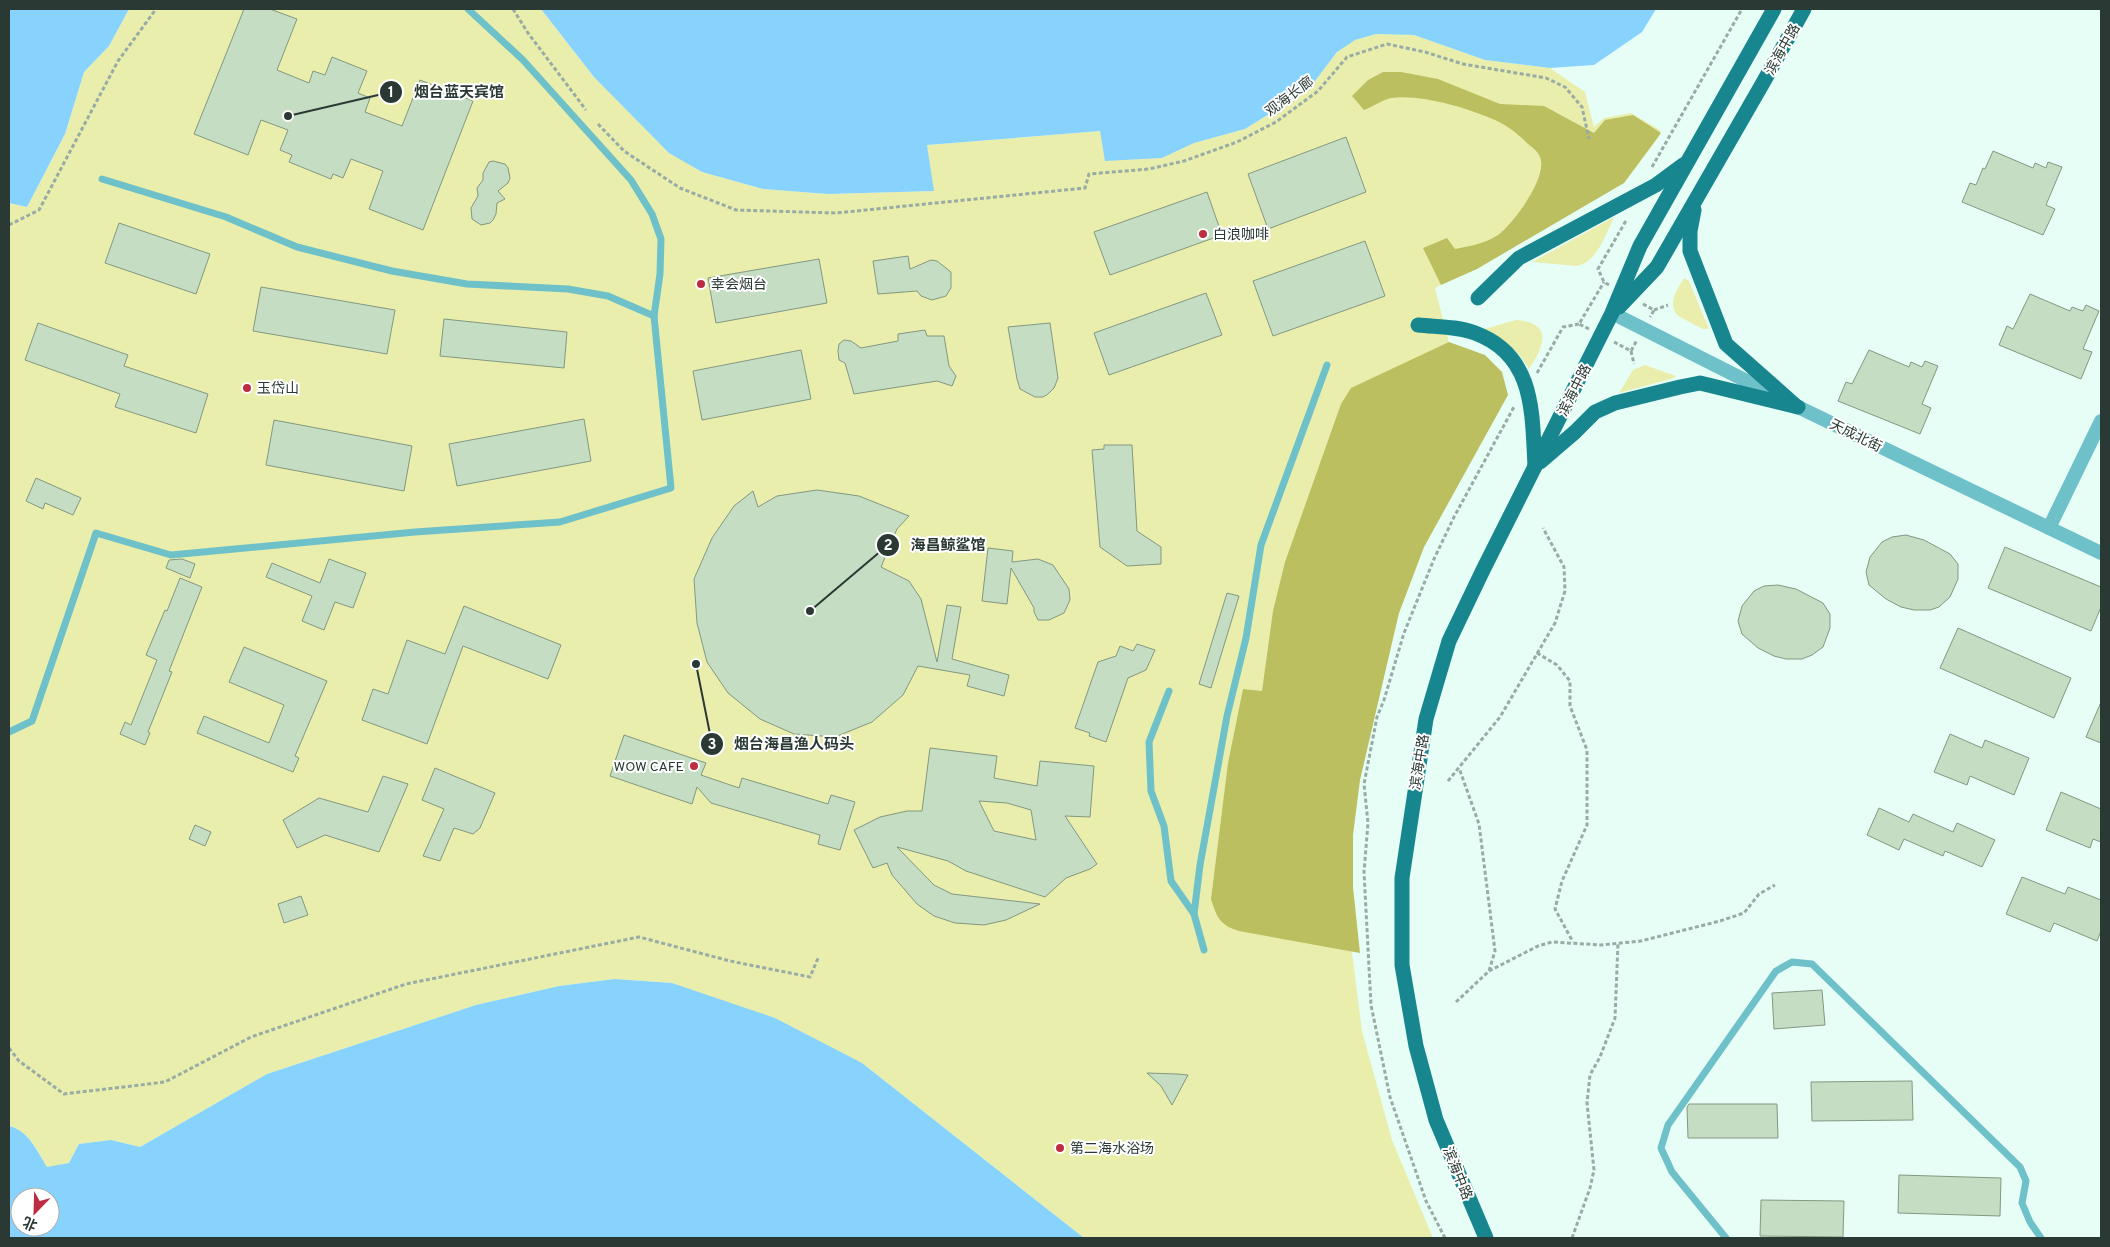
<svg xmlns="http://www.w3.org/2000/svg" width="2110" height="1247" viewBox="0 0 2110 1247" font-family="Overpass,'Noto Sans SC',sans-serif">
<rect width="100%" height="100%" fill="#e7fef7"/>
<g fill="#e9eead">
<path d="M 129,9 L 541,9 L 594,77 L 702,172 L 763,189 L 828,194 L 933,191 L 927,145 L 1100,131 L 1162,158 L 1194,143 L 1245,129 L 1309,89 L 1337,52 L 1355,40 L 1376,34 L 1414,35 L 1485,60 L 1550,68 L 1585,92 L 1594,127 L 1604,118 L 1631,113 L 1660,130 L 1658,138 L 1624,183 L 1435,288 L 1449,343 L 1460,481 L 1424,547 L 1399,613 L 1346,781 L 1346,905 L 1362,1031 L 1392,1140 L 1433,1238 L 1084,1238 L 862,1063 L 672,983 L 615,979 L 559,986 L 476,1005 L 267,1074 L 140,1147 L 111,1140 L 79,1144 L 69,1163 L 47,1168 C 38,1151 29,1131 9,1126 L 9,203 L 27,207 L 65,134 L 84,72 L 109,46 Z"/>
<path d="M 1614,217 C 1606,234 1597,262 1577,266 L 1532,262 Z"/>
<path d="M 1684,278 L 1689,281 L 1709,329 L 1703,329 L 1678,316 C 1667,303 1677,290 1684,278 Z"/>
<path d="M 1516,320 C 1553,323 1545,345 1529,369 C 1517,348 1503,339 1481,330 Z"/>
<polygon points="1645,365 1676,376 1674,378 1619,393 1633,370"/>
</g>
<g fill="#bbbf5f">
<path d="M 1383,72 L 1401,72 L 1438,79 L 1500,104 L 1544,106 L 1594,133 L 1605,120 L 1633,115 L 1661,133 L 1624,183 L 1477,269 L 1441,285 L 1423,248 L 1447,238 L 1455,249 C 1469,246 1485,244 1498,235 C 1513,224 1551,174 1539,155 C 1537,151 1532,147 1528,144 C 1519,135 1507,125 1495,120 C 1467,108 1422,94 1391,98 C 1382,100 1372,107 1364,110 L 1352,96 L 1368,80 Z"/>
<path d="M 1449,342 L 1485,355 L 1502,372 L 1508,395 L 1424,547 L 1399,613 L 1360,780 L 1353,835 L 1353,887 L 1360,953 L 1239,931 C 1220,925 1217,918 1211,899 L 1228,763 L 1243,689 L 1262,691 L 1273,611 L 1285,562 L 1341,404 L 1351,388 Z"/>
</g>
<g fill="#88d3fe" fill-rule="evenodd">
<polygon points="9,9 129,9 109,46 84,72 65,134 27,207 9,203"/>
<polygon points="541,9 1656,9 1642,32 1594,65 1550,68 1485,60 1414,35 1376,34 1355,40 1337,52 1309,89 1245,129 1194,143 1162,158 1105,161 1100,131 927,145 934,191 828,194 763,189 702,172 669,153 594,77"/>
<path d="M 615,979 L 672,983 L 775,1018 L 862,1063 L 1084,1238 L 9,1238 L 9,1126 C 29,1131 37,1151 47,1167 L 69,1163 L 79,1144 L 111,1140 L 140,1147 L 267,1074 L 476,1005 L 559,986 ZM 20,1197 L 50,1197 L 50,1227 L 20,1227 Z"/>
</g>
<g fill="#c5ddc3" stroke="#839880" fill-rule="evenodd">
<polygon points="244,9 270,9 297,19 277,70 309,83 313,71 325,75 332,57 367,71 358,93 370,98 365,112 402,126 420,80 473,101 423,230 369,209 383,171 351,159 343,178 333,174 331,179 289,162 292,155 280,150 288,130 261,120 248,155 194,134"/>
<polygon points="1346,137 1366,192 1268,229 1248,174"/>
<polygon points="1993,151 2033,168 2035,163 2046,168 2048,162 2062,167 2046,205 2055,209 2043,235 1962,202 1970,183 1976,185 1983,168 1985,169"/>
<polygon points="493,161 505,164 508,168 510,178 508,183 498,191 505,199 497,203 496,214 493,220 490,223 481,225 472,219 471,208 478,196 477,188 483,180 483,173 489,162"/>
<polygon points="1207,192 1222,235 1110,275 1094,232"/>
<polygon points="119,223 210,254 196,294 105,263"/>
<polygon points="1365,241 1385,296 1273,336 1253,281"/>
<polygon points="908,256 910,269 931,260 937,261 951,272 951,288 946,296 932,300 921,296 917,291 878,294 873,261"/>
<polygon points="819,259 827,303 716,323 708,278"/>
<polygon points="261,287 395,310 387,354 253,331"/>
<polygon points="1206,293 1222,335 1109,375 1094,333"/>
<polygon points="2030,294 2070,311 2072,307 2083,311 2086,305 2099,311 2083,349 2092,352 2081,379 1999,345 2007,326 2013,329"/>
<polygon points="444,319 567,332 564,368 440,356"/>
<polygon points="38,323 128,355 124,366 208,394 196,433 115,407 120,394 25,360"/>
<polygon points="1050,323 1058,378 1054,388 1048,394 1043,397 1035,397 1020,389 1017,379 1008,327"/>
<polygon points="925,330 927,336 944,336 949,366 956,376 952,386 937,381 854,394 845,363 839,360 838,351 839,344 844,340 851,341 861,348 898,341 898,334"/>
<polygon points="801,350 811,399 702,420 693,371"/>
<polygon points="1869,350 1909,367 1911,362 1922,367 1925,361 1938,366 1922,404 1931,408 1920,434 1838,401 1846,382 1852,384"/>
<polygon points="584,419 591,461 457,486 449,444"/>
<polygon points="274,420 412,446 404,491 266,465"/>
<polygon points="1104,445 1132,445 1137,531 1161,547 1161,564 1127,566 1100,547 1092,450 1104,449"/>
<polygon points="36,478 81,498 73,515 45,503 43,509 26,501"/>
<polygon points="817,490 859,496 909,516 897,529 881,567 909,581 921,599 937,662 947,605 961,607 952,659 1009,675 1004,696 967,686 970,675 918,666 903,695 872,722 835,737 794,734 760,719 728,693 707,662 697,623 694,579 712,538 734,506 753,491 758,507 777,496"/>
<polygon points="1906,535 1924,540 1950,554 1958,564 1958,579 1950,597 1939,607 1930,610 1914,610 1901,607 1886,599 1869,585 1866,572 1870,557 1882,542 1892,537"/>
<polygon points="2005,547 2101,587 2101,607 2091,631 1988,588"/>
<polygon points="988,548 1013,551 1012,562 1038,559 1053,565 1069,589 1070,600 1064,613 1049,620 1038,620 1034,612 1034,608 1011,568 1007,604 982,601"/>
<polygon points="182,559 195,564 190,578 166,568 169,560"/>
<polygon points="329,559 366,573 353,608 335,602 324,630 302,621 312,596 266,577 272,563 320,583"/>
<polygon points="180,578 202,587 169,671 172,672 148,732 150,733 145,745 120,734 125,722 131,725 157,660 146,655 165,610 167,611"/>
<polygon points="1778,585 1796,589 1823,603 1830,614 1830,628 1823,647 1812,655 1802,659 1786,659 1774,656 1758,648 1742,634 1738,621 1742,606 1754,591 1764,586"/>
<polygon points="1227,593 1239,596 1211,688 1199,684"/>
<polygon points="464,606 561,645 548,679 463,646 427,744 362,720 373,689 388,694 407,640 445,654"/>
<polygon points="1958,628 2071,678 2054,718 1940,668"/>
<polygon points="1137,644 1155,650 1146,670 1128,678 1106,742 1089,736 1090,733 1075,728 1098,662 1116,656 1120,646 1133,651"/>
<polygon points="244,647 327,681 295,756 299,758 293,772 197,733 204,716 269,743 284,705 229,682"/>
<polygon points="2101,702 2101,743 2086,737"/>
<polygon points="1950,734 1982,748 1985,740 2029,758 2014,795 1970,776 1967,785 1934,772"/>
<polygon points="624,735 706,763 701,775 739,788 742,778 828,804 831,795 855,802 840,850 818,844 820,835 711,803 697,787 692,804 610,776"/>
<path d="M 930,748 L 997,756 L 994,778 L 1037,786 L 1040,761 L 1094,766 L 1090,817 L 1065,816 L 1097,864 L 1090,869 L 1066,878 L 1045,897 L 966,871 L 948,861 L 897,847 L 934,885 L 952,894 L 1040,904 L 1006,920 L 984,925 L 955,923 L 934,916 L 917,904 L 892,875 L 887,863 L 873,868 L 854,830 L 880,817 L 907,811 L 922,811 ZM 979,801 L 1007,803 L 1031,810 L 1036,840 L 994,831 Z"/>
<polygon points="435,768 495,793 480,828 473,834 454,828 440,861 423,856 444,809 422,800"/>
<polygon points="383,776 408,784 379,852 325,835 297,848 283,820 319,798 368,812"/>
<polygon points="2061,792 2101,809 2101,842 2093,839 2090,848 2046,830"/>
<polygon points="1879,808 1909,822 1913,814 1953,832 1957,823 1995,840 1982,867 1945,851 1943,856 1904,839 1899,850 1867,835"/>
<polygon points="195,825 211,832 205,846 189,839"/>
<polygon points="2022,877 2065,894 2068,887 2101,900 2101,931 2097,941 2054,923 2050,932 2006,914"/>
<polygon points="301,896 308,915 284,923 278,904"/>
<polygon points="1822,990 1825,1025 1774,1029 1772,993"/>
<polygon points="1147,1073 1177,1074 1188,1075 1172,1105 1161,1086"/>
<polygon points="1912,1081 1913,1120 1812,1121 1811,1082"/>
<polygon points="1689,1104 1777,1104 1778,1138 1688,1138 1687,1107"/>
<polygon points="1899,1175 2001,1178 2000,1216 1898,1213"/>
<polygon points="1761,1200 1844,1201 1843,1237 1760,1236"/>
</g>
<g fill="none" stroke-linecap="round" stroke-linejoin="round">
<g stroke="#98aba5" stroke-width="3" stroke-dasharray="4 2.5" stroke-linecap="butt">
<polyline points="513,9 528,33 586,110"/>
<polyline points="598,124 624,151 680,188 736,210 836,213 1085,188 1089,174 1149,169 1184,161 1237,142 1276,122 1318,91 1347,57 1387,44 1425,52 1463,64 1546,78 1565,87 1582,107 1589,139"/>
<polyline points="1652,167 1742,9"/>
<polyline points="9,225 39,210 118,61 156,9"/>
<polyline points="1609,285 1604,282 1598,269 1627,219"/>
<polyline points="1643,304 1654,310 1650,317"/>
<polyline points="1654,310 1668,305"/>
<polyline points="1589,329 1579,324 1604,282"/>
<polyline points="1614,342 1631,351 1637,340"/>
<polyline points="1631,351 1634,364"/>
<polyline points="1537,373 1563,327 1579,324"/>
<polyline points="1537,653 1557,665 1570,681 1570,706 1587,750 1587,825 1562,881 1555,909 1573,942"/>
<polyline points="1448,781 1500,717 1555,623 1565,591 1564,567 1543,528"/>
<polyline points="1489,971 1538,946 1552,942 1601,945 1641,941 1720,921 1744,913 1759,894 1775,885"/>
<polyline points="1456,1002 1489,971 1495,951 1479,824 1459,768"/>
<polyline points="9,1048 19,1061 64,1094 165,1082 251,1037 406,984 639,937 730,961 810,977 819,956"/>
<polyline points="1445,1238 1426,1201 1390,1097 1371,1005 1364,872 1368,823 1364,784 1377,717 1384,700 1404,633 1434,559 1454,517 1515,405"/>
<polyline points="1572,1238 1590,1188 1594,1170 1587,1103 1590,1075 1600,1057 1615,1018 1618,943"/>
</g>
<g stroke="#6fc1c9" stroke-width="7">
<polyline points="102,179 226,217 297,247 392,271 467,284 568,289 608,296 654,316"/>
<polyline points="1169,691 1149,742 1151,791 1164,826 1171,881 1194,914"/>
<polyline points="9,732 32,721 96,533 171,555 415,532 560,522 671,488 654,316 660,274 661,239 652,214 631,180 523,60 468,9"/>
<polyline points="1204,950 1194,914 1200,865 1227,716 1246,638 1261,545 1327,365"/>
<polyline points="1726,1238 1672,1172 1661,1148 1668,1125 1776,971 1792,962 1812,964 2020,1167 2026,1181 2022,1203 2030,1222 2041,1238"/>
</g>
<g stroke="#6fc1c9" stroke-width="14">
<polyline points="1612,313 1798,407 2101,553"/>
<polyline points="2049,528 2101,421"/>
</g>
<g stroke="#17868f" stroke-width="15">
<polyline points="1694,210 1690,231 1690,251 1726,344 1796,406"/>
<polyline points="1478,298 1519,258 1656,185 1683,165"/>
<polyline points="1619,307 1657,267 1764,81 1804,9"/>
<path d="M 1418,325 C 1436,327 1457,326 1475,333 C 1535,355 1532,413 1535,466"/>
<polyline points="1540,462 1575,432 1595,412 1615,403 1680,387 1700,383 1798,407"/>
<polyline points="1486,1238 1436,1120 1416,1046 1402,965 1402,878 1426,719 1449,641 1483,570 1612,313 1640,246 1774,9"/>
</g>
</g>
<g fill="#bd2d41" stroke="#fff" stroke-width="2">
<circle cx="1203" cy="234" r="5"/>
<circle cx="701" cy="284" r="5"/>
<circle cx="247" cy="388" r="5"/>
<circle cx="694" cy="766" r="5"/>
<circle cx="1060" cy="1148" r="5"/>
</g>
<g text-anchor="middle" stroke-width="4" stroke-linejoin="round" paint-order="stroke">
<g font-size="14" fill="#2a3934" stroke="#fff">
<text transform="translate(1782 49) rotate(-61)" y="5">滨海中路</text>
<text transform="translate(1289 96) rotate(-37)" y="5">观海长廊</text>
<text transform="translate(1574 390) rotate(-63)" y="5">滨海中路</text>
<text transform="translate(1856 435) rotate(26)" y="5">天成北街</text>
<text transform="translate(1419 762) rotate(-81)" y="5">滨海中路</text>
<text transform="translate(1458 1173) rotate(68)" y="5">滨海中路</text>
</g>
<g font-size="14" fill="#2a3934" stroke="#fff" text-anchor="start">
<text x="1213" y="239">白浪咖啡</text>
<text x="711" y="289">幸会烟台</text>
<text x="257" y="393">玉岱山</text>
<text x="684" y="771" text-anchor="end">WOW CAFE</text>
<text x="1070" y="1153">第二海水浴场</text>
</g>
</g>
<path fill="none" stroke="#2a3934" stroke-width="2" d="M288 116L391 92M810 611L888 545M696 664L712 744"/>
<g fill="#2a3934" stroke="#fff" stroke-width="2">
<circle cx="288" cy="116" r="5"/>
<circle cx="810" cy="611" r="5"/>
<circle cx="696" cy="664" r="5"/>
<circle cx="391" cy="92" r="12"/>
<circle cx="888" cy="545" r="12"/>
<circle cx="712" cy="744" r="12"/>
</g>
<g font-size="15" text-anchor="middle" font-weight="bold" fill="#fff">
<text x="391" y="97">1</text>
<text x="888" y="550">2</text>
<text x="712" y="749">3</text>
</g>
<g font-size="15" text-anchor="middle" font-weight="bold" fill="#2a3934" stroke="#fff" stroke-width="4" stroke-linejoin="round" paint-order="stroke">
<text x="459" y="97">烟台蓝天宾馆</text>
<text x="948" y="550">海昌鲸鲨馆</text>
<text x="794" y="749">烟台海昌渔人码头</text>
</g>
<rect width="2110" height="1247" fill="none" stroke="#2a3934" stroke-width="20"/>
<g transform="translate(35 1212) rotate(203)"><circle r="24" fill="#ffffff" stroke="#aab0ae"/>
<path d="M0-4L9 19L0 12L-9 19Z" fill="#bd2d41"/>
<text y="-8" font-size="14" font-weight="bold" text-anchor="middle" fill="#2a3934">北</text>
</g>
</svg>
